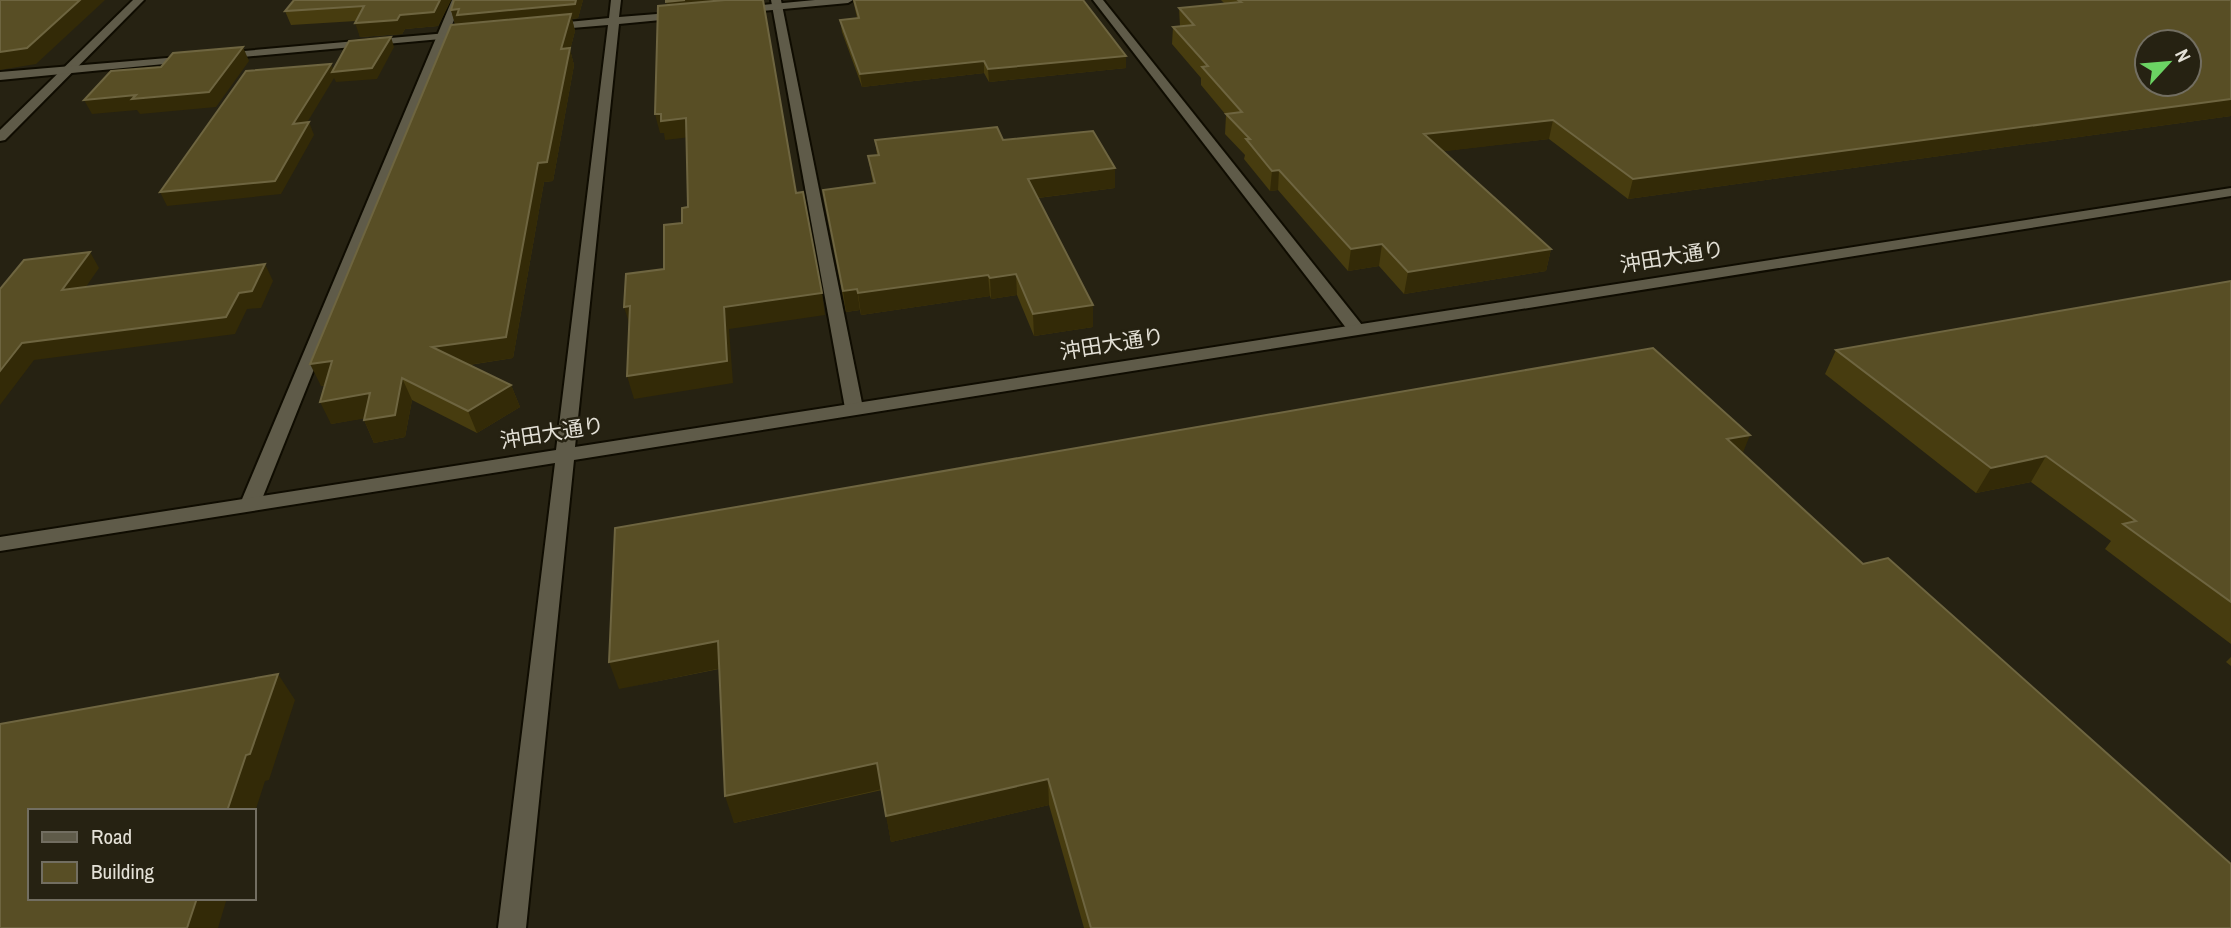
<svg xmlns="http://www.w3.org/2000/svg" width="2231" height="928" viewBox="0 0 2231 928" font-family="'Archivo Narrow','Noto Sans JP',sans-serif">
<rect width="100%" height="100%" fill="#262212"/>
<g fill="none" stroke-linecap="round" stroke-linejoin="round">
<defs>
<g id="minor">
<polygon points="133,0 144,0 5,140 0,141 0,130"/>
<polygon points="452,0 462,0 260,504 257,509 243,509 240,504"/>
<polygon points="771,0 781,0 863,408 854,413 845,408"/>
<polygon points="1093,0 1103,0 1362,325 1364,329 1362,333 1350,333"/>
</g>
<g id="tertiary">
<polygon points="611,0 621,0 619,17 682,12 687,15 682,18 619,24 575,447 2231,188 2231,196 574,460 526,928 498,928 555,463 0,551 0,537 556,450 608,25 548,30 543,27 548,24 609,18"/>
<polygon points="815,0 853,0 848,3 740,13 735,10 740,7"/>
<polygon points="470,31 475,34 474,36 221,59 215,56 221,53"/>
<polygon points="191,56 197,59 195,61 0,80 0,72"/>
</g>
</defs>
<use href="#minor" stroke="#0f0c01" stroke-width="4"/>
<use href="#tertiary" stroke="#0f0c01" stroke-width="4"/>
<use href="#minor" fill="#5f5b49" fill-rule="evenodd"/>
<use href="#tertiary" fill="#5f5b49" fill-rule="evenodd"/>
</g>
<g fill="#473c0f">
<polygon points="294,0 451,0 438,26 405,29 402,34 360,37 356,21 291,25 285,11"/>
<polygon points="454,0 583,0 578,18 572,19 575,31 570,50 574,65 553,181 544,182 513,358 469,365 511,385 520,407 477,433 412,400 405,437 374,443 364,420 364,418 331,424 325,386 321,386 460,24 455,24 451,10"/>
<polygon points="853,0 1083,0 1126,68 989,82 984,73 862,87 842,32 840,20 857,18"/>
<polygon points="1221,0 2231,0 2231,116 1628,199 1549,139 1443,151 1551,249 1546,271 1404,294 1379,266 1348,271 1278,190 1270,191 1244,159 1245,155 1225,134 1226,115 1201,85 1201,78 1172,44 1173,27 1180,26 1179,8 1225,4"/>
<polygon points="875,140 1003,140 1115,188 1038,198 1093,305 1093,327 1034,336 1017,295 991,299 990,296 861,315 860,310 846,312 823,190 873,184 868,156 877,155"/>
<polygon points="2231,281 2231,644 2105,549 2111,541 2031,482 1976,493 1825,374 1836,350"/>
<polygon points="1742,453 2231,928 1084,928 1049,805 891,842 882,790 734,823 719,669 619,689"/>
<polygon points="2231,657 2231,666 2226,662"/>
</g>
<g fill="#332a07">
<polygon points="80,0 105,0 36,64 0,70 0,52"/>
<polygon points="440,0 451,0 438,26 405,29 402,34 360,37 355,23 400,15"/>
<polygon points="576,0 583,0 578,18 572,19 575,31 570,50 574,65 553,181 544,182 513,358 441,369 432,347 461,28 460,24 455,24 451,10"/>
<polygon points="685,0 763,0 668,10 666,2"/>
<polygon points="391,37 394,47 377,79 336,82 334,78 299,136 293,124 331,64 334,71"/>
<polygon points="243,47 249,61 216,107 140,114 137,110 92,114 84,100 136,95"/>
<polygon points="1126,56 1126,68 989,82 988,69"/>
<polygon points="984,61 984,73 862,87 860,74"/>
<polygon points="2231,99 2231,116 1628,199 1633,179"/>
<polygon points="655,114 661,114 686,118 691,137 665,140 664,133 660,133"/>
<polygon points="1553,120 1549,139 1421,154 1424,134"/>
<polygon points="309,122 314,135 281,194 167,206 160,192"/>
<polygon points="1115,168 1115,188 1029,199 1028,179"/>
<polygon points="1279,170 1278,190 1270,191 1272,171"/>
<polygon points="1382,244 1379,266 1348,271 1351,249"/>
<polygon points="1551,249 1546,271 1404,294 1408,272"/>
<polygon points="90,252 99,268 72,307 62,290"/>
<polygon points="265,264 273,281 261,308 247,309 235,334 34,360 0,405 0,371 22,343 239,293"/>
<polygon points="1016,274 1017,295 991,299 990,278"/>
<polygon points="988,275 990,296 861,315 858,293"/>
<polygon points="857,289 860,310 846,312 843,291"/>
<polygon points="822,293 825,315 729,329 733,383 634,399 627,376 724,307"/>
<polygon points="1093,305 1093,327 1034,336 1033,314"/>
<polygon points="630,306 631,329 624,307"/>
<polygon points="332,361 343,383 321,386 310,364"/>
<polygon points="402,378 412,400 405,437 374,443 364,420"/>
<polygon points="511,385 520,407 477,433 468,411"/>
<polygon points="370,393 380,416 331,424 320,402"/>
<polygon points="1750,435 1740,460 1727,439"/>
<polygon points="2046,456 2031,482 1976,493 1991,468"/>
<polygon points="718,641 726,667 619,689 609,662"/>
<polygon points="278,674 295,700 269,780 265,781 254,815 254,811 227,811 246,755"/>
<polygon points="877,763 882,789 734,823 725,796"/>
<polygon points="1048,779 1049,805 891,842 886,816"/>
<polygon points="197,898 227,898 218,928 187,928"/>
</g>
<g fill="#584e25" stroke="#6e6540" stroke-width="2" fill-rule="evenodd">
<polygon points="0,0 80,0 27,48 0,52"/>
<polygon points="294,0 440,0 434,12 400,15 397,20 355,23 364,6 285,11"/>
<polygon points="454,0 576,0 575,4 457,15 459,9 451,10"/>
<polygon points="666,0 685,0 666,2"/>
<polygon points="725,0 763,0 796,193 803,192 822,293 724,307 727,361 627,376 630,306 624,307 626,274 664,269 664,225 682,223 682,208 688,207 686,118 661,121 661,114 655,114 658,6"/>
<polygon points="854,0 1083,0 1126,56 988,69 984,61 860,74 840,20 859,18"/>
<path d="M 1238,0 L 2231,0 L 2231,99 L 1633,179 L 1553,120 L 1424,134 L 1551,249 L 1408,272 L 1382,244 L 1351,249 L 1279,170 L 1272,171 L 1246,139 L 1250,139 L 1226,114 L 1242,112 L 1202,67 L 1208,66 L 1173,27 L 1194,25 L 1179,8 L 1241,2 ZM 2147,42 L 2189,42 L 2189,84 L 2147,84 Z"/>
<polygon points="571,14 561,49 570,48 547,162 538,163 506,337 432,347 511,385 468,411 402,378 395,415 364,420 370,393 320,402 332,361 310,364 451,25"/>
<polygon points="391,37 372,68 332,72 349,41"/>
<polygon points="243,47 209,92 132,99 136,95 84,100 111,71 161,67 173,53"/>
<polygon points="331,64 293,124 309,122 275,181 160,192 246,71"/>
<polygon points="997,127 1003,140 1093,131 1115,168 1028,179 1093,305 1033,314 1016,274 990,278 988,275 858,293 857,289 843,291 823,190 875,183 868,156 879,155 875,140"/>
<polygon points="90,252 62,290 265,264 252,291 239,293 226,317 22,343 0,371 0,289 24,260"/>
<polygon points="2231,281 2231,602 2123,524 2136,521 2046,456 1991,468 1836,350"/>
<polygon points="1653,348 1750,435 1727,439 1863,564 1888,558 2231,864 2231,928 1091,928 1048,779 886,816 877,763 725,796 718,641 609,662 615,528"/>
<polygon points="278,674 250,754 246,755 227,811 30,811 30,898 197,898 187,928 0,928 0,724"/>
</g>
<g text-anchor="middle" stroke-width="5" stroke-linejoin="round" paint-order="stroke">
<g font-size="21" fill="#e4e1d7" stroke="#262212">
<text transform="translate(1672 257) rotate(-9)" y="7">沖田大通り</text>
<text transform="translate(1112 344) rotate(-9)" y="7">沖田大通り</text>
<text transform="translate(552 433) rotate(-9)" y="7">沖田大通り</text>
</g>
</g>
<rect x="28" y="809" width="228" height="91" fill="#262212" stroke="#726e61" stroke-width="2"/>
<rect x="42" y="832" width="35" height="10" fill="#5f5b49" stroke="#726e61" stroke-width="2"/>
<text x="91" y="844" font-size="21" fill="#e4e1d7">Road</text>
<rect x="42" y="862" width="35" height="21" fill="#584e25" stroke="#726e61" stroke-width="2"/>
<text x="91" y="879" font-size="21" fill="#e4e1d7">Building</text>
<g transform="translate(2168 63) rotate(64)"><circle r="33" fill="#262212" stroke="#726e61" stroke-width="2"/>
<path d="M0-5L12 26L0 18L-12 26Z" fill="#6bd363"/>
<text y="-10" font-size="19" font-weight="bold" text-anchor="middle" fill="#e4e1d7">N</text>
</g>
</svg>
